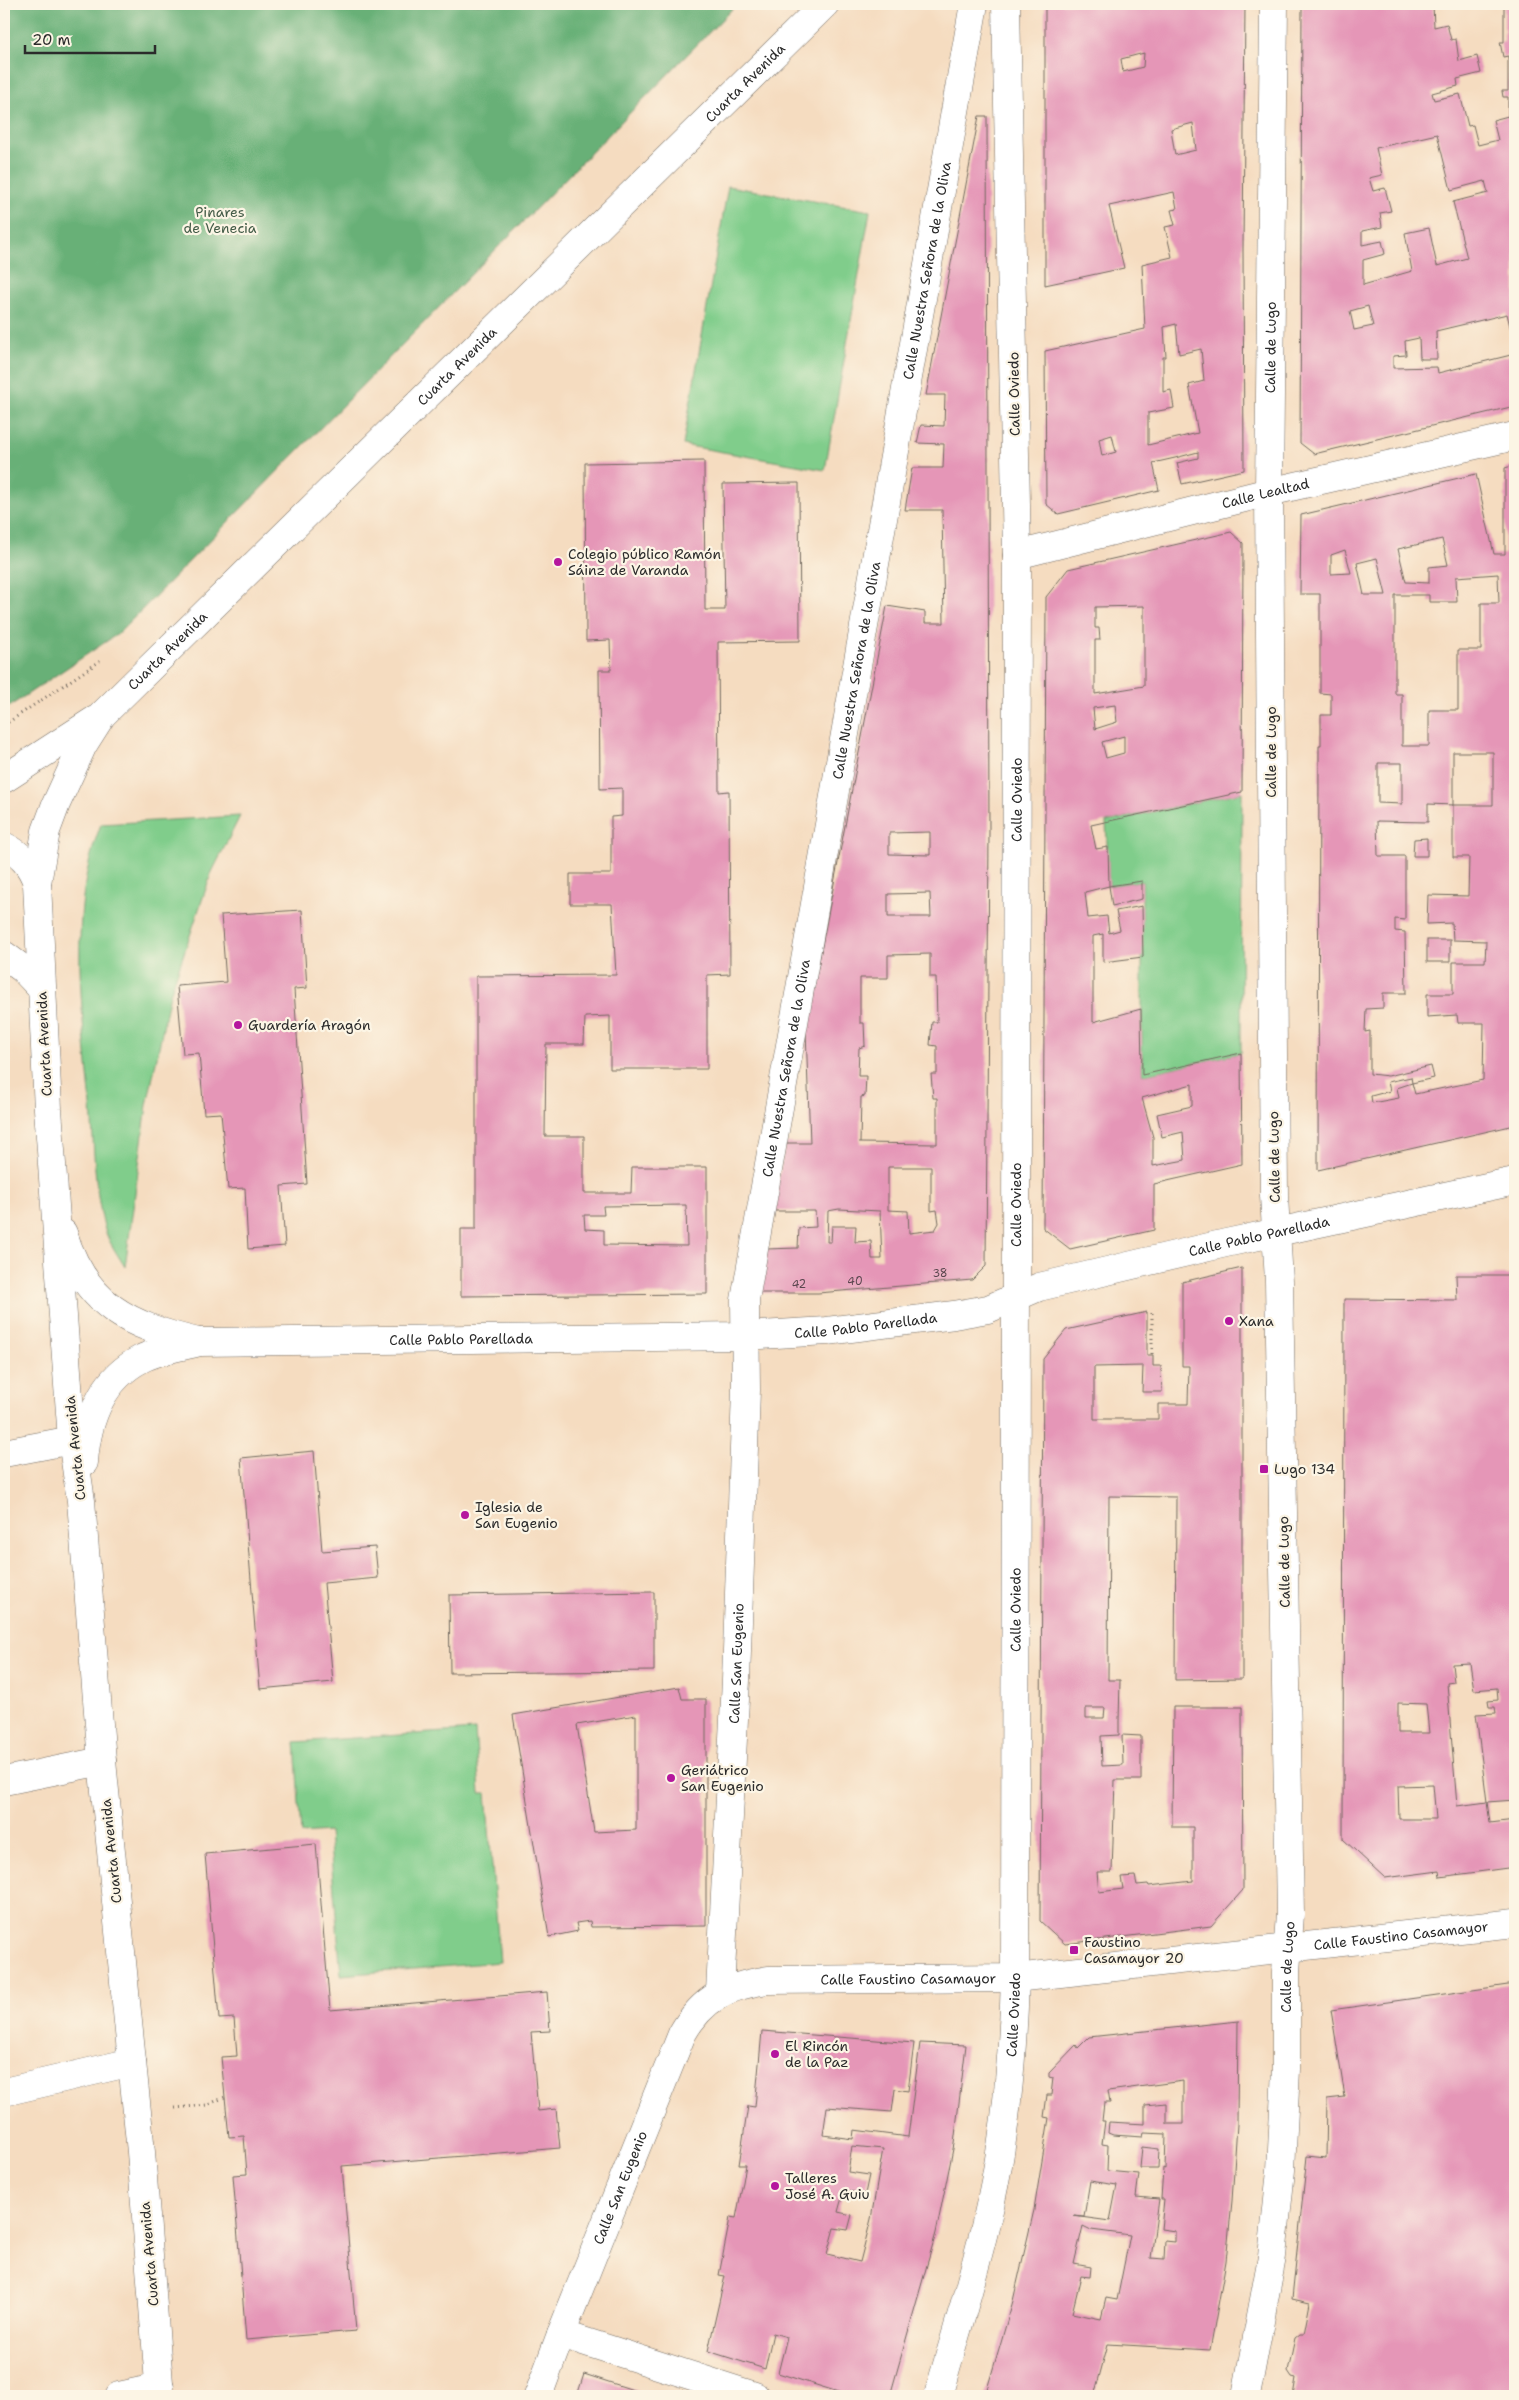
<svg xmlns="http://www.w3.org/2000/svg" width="1519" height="2400" viewBox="0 0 1519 2400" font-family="'Shantell Sans',sans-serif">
<rect width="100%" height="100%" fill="#fcf5e5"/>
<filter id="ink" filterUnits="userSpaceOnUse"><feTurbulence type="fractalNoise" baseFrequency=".02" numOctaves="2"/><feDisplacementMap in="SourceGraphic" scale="10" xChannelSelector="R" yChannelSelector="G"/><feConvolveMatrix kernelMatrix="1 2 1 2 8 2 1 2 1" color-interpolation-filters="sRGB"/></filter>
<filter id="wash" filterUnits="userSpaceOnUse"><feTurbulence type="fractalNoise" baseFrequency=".0096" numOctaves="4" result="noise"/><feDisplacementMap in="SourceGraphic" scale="20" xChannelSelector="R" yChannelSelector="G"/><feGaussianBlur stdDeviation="1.12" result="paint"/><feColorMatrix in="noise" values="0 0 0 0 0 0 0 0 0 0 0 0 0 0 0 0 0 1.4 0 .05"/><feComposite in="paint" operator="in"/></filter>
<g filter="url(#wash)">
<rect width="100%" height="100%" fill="#f5dcc0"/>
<g fill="#80cd8b" stroke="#567c5b">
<polygon points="728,186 870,211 825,470 683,445"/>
<polygon points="1242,792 1241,1053 1142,1075 1142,881 1109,886 1106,822"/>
<path d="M 240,816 L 211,874 L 170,994 L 147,1105 L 125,1267 C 118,1255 109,1243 105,1230 C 94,1191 94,1147 91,1106 C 83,1014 66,913 101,824 Z"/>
<polygon points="475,1730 480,1793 486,1793 500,1962 341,1975 329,1832 301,1834 295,1742"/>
</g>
<polygon fill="#68b077" stroke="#4a6e51" points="4,4 737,4 119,633 4,710"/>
<g id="blocks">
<g fill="#e596b7" fill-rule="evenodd">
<path d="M 1045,4 L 1245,4 L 1243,248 L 1244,470 L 1182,484 L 1177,463 L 1198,458 L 1198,452 L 1175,458 L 1153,463 L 1159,490 L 1058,514 L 1046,504 L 1045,351 L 1145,329 L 1142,264 L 1172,257 L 1165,227 L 1175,225 L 1171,210 L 1177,209 L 1174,192 L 1109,206 L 1124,268 L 1045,285 ZM 1144,53 L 1143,67 L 1123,72 L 1121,59 ZM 1193,123 L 1196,150 L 1175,155 L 1171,129 ZM 1176,324 L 1179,354 L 1201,349 L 1204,381 L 1189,385 L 1198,433 L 1148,445 L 1148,413 L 1174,408 L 1171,390 L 1163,392 L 1163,357 L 1166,357 L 1164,327 ZM 1112,435 L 1116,452 L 1102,456 L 1099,439 Z"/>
<path d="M 1302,4 L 1433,4 L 1434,27 L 1447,24 L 1451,40 L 1456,39 L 1459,61 L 1477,56 L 1481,73 L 1457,79 L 1458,86 L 1432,93 L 1434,100 L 1460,94 L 1468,126 L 1473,125 L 1478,145 L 1498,140 L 1493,120 L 1508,116 L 1508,97 L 1503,97 L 1502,91 L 1508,91 L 1508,56 L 1503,57 L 1500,42 L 1504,42 L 1504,4 L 1515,4 L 1515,347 L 1507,314 L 1436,331 L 1437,359 L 1420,359 L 1419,338 L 1405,341 L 1406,355 L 1393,356 L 1393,368 L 1437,367 L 1438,373 L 1515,354 L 1515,406 L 1314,454 L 1300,443 ZM 1437,134 L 1451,190 L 1485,181 L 1488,193 L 1453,202 L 1467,258 L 1437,266 L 1429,228 L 1405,233 L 1412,271 L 1363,285 L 1363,260 L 1385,254 L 1382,241 L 1362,245 L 1362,231 L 1382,227 L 1380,213 L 1391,211 L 1385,188 L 1373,191 L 1369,178 L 1382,175 L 1376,148 ZM 1368,306 L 1373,326 L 1354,330 L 1350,311 Z"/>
<path d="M 979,116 L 987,116 L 989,832 L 986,1266 L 972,1280 L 818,1293 L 759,1293 L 766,1249 L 798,1248 L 799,1228 L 816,1227 L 815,1211 L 773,1211 L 785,1143 L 810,1143 L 806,1030 L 887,606 L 925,612 L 925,623 L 944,623 L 942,510 L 905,510 L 912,468 L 943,468 L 944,444 L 917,443 L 921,425 L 944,426 L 945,395 L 926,395 ZM 930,832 L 930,855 L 889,854 L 889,833 ZM 930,893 L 931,917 L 888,917 L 888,894 ZM 930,954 L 930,977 L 936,977 L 937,1022 L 932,1022 L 930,1045 L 937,1046 L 937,1074 L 931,1074 L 933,1098 L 937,1098 L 937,1144 L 860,1143 L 861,1097 L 865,1096 L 866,1076 L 858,1076 L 859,1048 L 865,1046 L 864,1023 L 860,1023 L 860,978 L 888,978 L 888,955 ZM 888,1167 L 931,1167 L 931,1211 L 937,1210 L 939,1223 L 935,1230 L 909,1233 L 908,1211 L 888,1210 ZM 839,1209 L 880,1211 L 882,1259 L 872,1259 L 871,1241 L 855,1242 L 856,1226 L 832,1226 L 831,1242 L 827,1242 L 828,1211 Z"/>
<path d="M 704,461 L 705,610 L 725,610 L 723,484 L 799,483 L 800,641 L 718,642 L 719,792 L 729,791 L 730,974 L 707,975 L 707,1069 L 610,1069 L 610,1016 L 585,1017 L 584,1044 L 546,1044 L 545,1136 L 584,1136 L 584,1193 L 631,1193 L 632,1167 L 707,1167 L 707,1294 L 461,1296 L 461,1229 L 476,1229 L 476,976 L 616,975 L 612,904 L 570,904 L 570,874 L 611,874 L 611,817 L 622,816 L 622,788 L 600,789 L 599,670 L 611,670 L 610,640 L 586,641 L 585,463 ZM 686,1205 L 687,1246 L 604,1245 L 604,1230 L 585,1229 L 584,1215 L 604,1215 L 603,1206 Z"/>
<path d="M 1515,465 L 1515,1125 L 1318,1170 L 1319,746 L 1321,746 L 1321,715 L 1331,715 L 1331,694 L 1320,693 L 1320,594 L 1300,594 L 1301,515 L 1476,474 L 1494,554 L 1505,554 L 1505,468 ZM 1442,539 L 1448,565 L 1429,567 L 1429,583 L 1406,582 L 1398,549 ZM 1345,550 L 1351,573 L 1331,574 L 1331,555 ZM 1377,558 L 1386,595 L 1364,595 L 1357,563 ZM 1498,574 L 1499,603 L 1481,603 L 1481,650 L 1458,650 L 1458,710 L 1429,710 L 1429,746 L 1402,746 L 1402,694 L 1395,694 L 1395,595 L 1429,595 L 1429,602 L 1457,602 L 1456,577 ZM 1453,752 L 1493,752 L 1493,805 L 1453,805 L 1453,857 L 1469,857 L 1468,896 L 1428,895 L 1427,924 L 1452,923 L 1453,940 L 1486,941 L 1485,962 L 1453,962 L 1453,994 L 1427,994 L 1427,1017 L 1457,1015 L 1458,1023 L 1484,1023 L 1483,1080 L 1415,1094 L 1412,1083 L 1434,1078 L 1431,1066 L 1388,1076 L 1370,1074 L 1370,1031 L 1365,1032 L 1366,1009 L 1383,1008 L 1383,993 L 1406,993 L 1405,932 L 1395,931 L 1395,919 L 1405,920 L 1405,856 L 1378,856 L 1377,821 L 1428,822 L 1428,804 L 1453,805 ZM 1378,763 L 1402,763 L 1402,804 L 1378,803 ZM 1411,1077 L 1412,1083 L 1397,1088 L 1399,1098 L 1372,1103 L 1371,1096 L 1390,1091 L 1388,1082 Z"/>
<path d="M 1231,532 L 1243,543 L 1242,792 L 1091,825 L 1096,849 L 1108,847 L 1109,886 L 1085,892 L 1088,918 L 1107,916 L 1109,933 L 1120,930 L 1116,911 L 1142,906 L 1143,957 L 1103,962 L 1103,934 L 1093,936 L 1093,1022 L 1141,1009 L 1142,1075 L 1241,1053 L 1242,1164 L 1154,1184 L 1154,1230 L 1070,1249 L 1043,1228 L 1046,597 L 1068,569 ZM 1144,606 L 1144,686 L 1095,694 L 1095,640 L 1100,640 L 1099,628 L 1095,628 L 1095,607 ZM 1115,705 L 1117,722 L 1095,729 L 1093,708 ZM 1124,736 L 1124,753 L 1106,758 L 1102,742 ZM 1192,1084 L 1192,1106 L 1157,1114 L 1162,1137 L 1183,1132 L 1185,1160 L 1153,1166 L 1153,1137 L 1142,1098 Z"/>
<polygon points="1427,838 1427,856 1413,856 1414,839"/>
<polygon points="1142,881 1142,899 1112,906 1109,886"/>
<polygon points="302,910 307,988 294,989 307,1184 281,1186 285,1246 248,1249 245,1188 228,1189 221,1113 204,1114 199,1053 183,1054 177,986 226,982 221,915"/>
<rect x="1427" y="940" width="23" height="22"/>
<path d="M 1242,1268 L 1242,1679 L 1175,1680 L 1176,1497 L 1109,1496 L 1108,1680 L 1120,1680 L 1119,1721 L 1119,1735 L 1101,1736 L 1102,1766 L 1123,1765 L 1122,1735 L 1141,1736 L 1141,1780 L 1115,1780 L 1112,1872 L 1097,1872 L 1099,1892 L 1123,1889 L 1121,1877 L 1135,1876 L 1137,1885 L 1148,1884 L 1149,1886 L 1193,1881 L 1193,1827 L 1172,1827 L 1173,1707 L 1242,1707 L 1243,1890 L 1211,1926 L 1065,1944 L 1040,1921 L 1043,1359 L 1066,1330 L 1147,1312 L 1147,1355 L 1153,1355 L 1153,1366 L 1161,1366 L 1162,1392 L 1142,1392 L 1143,1366 L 1094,1367 L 1094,1419 L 1158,1419 L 1158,1404 L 1188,1404 L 1189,1366 L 1182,1366 L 1182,1282 ZM 1086,1708 L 1105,1708 L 1104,1718 L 1086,1718 Z"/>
<path d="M 1456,1275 L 1515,1275 L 1515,1800 L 1487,1802 L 1476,1714 L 1496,1713 L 1495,1707 L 1489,1707 L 1488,1701 L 1498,1700 L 1497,1688 L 1474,1690 L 1470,1663 L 1452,1664 L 1454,1682 L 1447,1683 L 1457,1806 L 1487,1802 L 1490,1823 L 1515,1820 L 1515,1867 L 1440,1877 L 1439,1871 L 1385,1878 L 1343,1839 L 1344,1299 L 1457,1300 ZM 1398,1703 L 1426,1704 L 1429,1733 L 1398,1733 ZM 1433,1785 L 1436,1819 L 1399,1819 L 1398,1786 Z"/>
<polygon points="314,1451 322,1551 375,1547 378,1578 324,1583 333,1682 260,1689 241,1458"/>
<polygon points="654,1592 654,1671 450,1673 449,1595"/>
<path d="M 679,1687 L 682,1699 L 706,1699 L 706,1926 L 591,1927 L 590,1921 L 576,1923 L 578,1931 L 549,1937 L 513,1715 ZM 636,1715 L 636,1830 L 594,1832 L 577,1725 Z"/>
<polygon points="316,1844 330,2010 547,1992 550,2031 531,2032 538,2111 556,2109 560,2148 342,2166 356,2331 246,2340 233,2175 247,2174 244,2136 229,2137 221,2057 237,2056 234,2018 219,2019 205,1854"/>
<polygon points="1515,1984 1515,2396 1293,2396 1296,2378 1292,2377 1288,2371 1295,2338 1300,2334 1304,2334 1310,2303 1292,2299 1307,2156 1326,2158 1327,2099 1345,2097 1331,2010"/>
<path d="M 1238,2021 L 1237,2124 L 1232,2201 L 1226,2261 L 1210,2350 L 1108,2344 L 1094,2396 L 985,2396 L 1013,2301 L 1034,2210 L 1049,2118 L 1044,2117 L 1047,2095 L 1051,2095 L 1053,2078 L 1049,2077 L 1049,2073 L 1076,2045 L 1078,2048 L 1089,2037 ZM 1183,2081 L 1183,2124 L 1167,2124 L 1167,2103 L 1145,2105 L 1145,2124 L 1109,2122 L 1108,2133 L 1113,2135 L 1143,2137 L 1144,2133 L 1166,2134 L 1165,2169 L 1163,2168 L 1161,2199 L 1164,2199 L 1161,2229 L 1175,2231 L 1175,2242 L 1165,2241 L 1164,2259 L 1151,2258 L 1159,2199 L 1136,2197 L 1139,2174 L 1107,2171 L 1108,2145 L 1102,2144 L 1105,2121 L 1102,2121 L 1104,2103 L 1110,2103 L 1108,2091 ZM 1090,2181 L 1117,2185 L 1110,2221 L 1073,2216 L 1084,2217 ZM 1083,2226 L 1091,2230 L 1130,2235 L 1117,2300 L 1106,2298 L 1101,2319 L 1072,2313 L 1081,2276 L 1090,2277 L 1091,2267 L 1074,2264 Z"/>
<path d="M 762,2031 L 914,2043 L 908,2091 L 895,2089 L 892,2112 L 827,2107 L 823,2135 L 853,2139 L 854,2130 L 908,2137 L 920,2043 L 966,2045 L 954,2144 L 936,2233 L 890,2396 L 851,2396 L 778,2373 L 787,2337 L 773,2333 L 765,2369 L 708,2351 L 725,2276 L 719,2275 L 728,2229 L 730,2217 L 736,2218 L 743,2182 L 746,2165 L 739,2165 L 748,2106 L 755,2107 ZM 852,2146 L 883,2149 L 871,2219 L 860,2262 L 827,2254 L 834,2228 L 848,2230 L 852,2215 L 838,2212 L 844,2190 L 865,2194 L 869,2175 L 848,2172 Z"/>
<polygon points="1142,2147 1159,2149 1158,2168 1140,2168"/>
<polygon points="584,2374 652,2396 577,2396"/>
</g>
</g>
</g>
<g filter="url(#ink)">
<use href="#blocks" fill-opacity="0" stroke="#72695f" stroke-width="1"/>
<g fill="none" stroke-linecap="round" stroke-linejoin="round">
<defs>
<g id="minor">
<path id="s1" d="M 1017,555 L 1269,492 L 1515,436"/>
<polyline points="4,779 95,720"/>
<path d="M 4,846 C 21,854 31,865 37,883"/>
<polyline points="4,955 23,969 41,988"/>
<path d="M 63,1233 C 85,1306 130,1326 198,1342"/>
<polyline points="4,1453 72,1440"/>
<path id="s2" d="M 84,1462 C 87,1420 101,1380 141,1359 C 158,1350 181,1347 200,1342 L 744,1336 L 827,1331 L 954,1315 L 988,1309 L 1039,1287 L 1226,1243 L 1515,1181"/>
<polyline points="4,1781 102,1761"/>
<path id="s3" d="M 720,1992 L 736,1680 L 746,1390 L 745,1300 L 974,4"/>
<polyline points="4,2092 132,2062"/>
<polyline points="561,2334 755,2396"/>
<polyline points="119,2396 160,2387"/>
<path id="s4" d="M 160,2396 L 141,2152 L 102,1761 L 81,1501 L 72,1440 L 48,1109 L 37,883 L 46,831 L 56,804 L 83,745 L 102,715 L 825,4"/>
<path id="s5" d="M 538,2396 L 561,2334 L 682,2034 C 703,1997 728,1986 768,1980 L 1015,1978 L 1515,1923"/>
<path id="s6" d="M 938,2396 C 956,2332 977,2267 991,2201 C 1007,2128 1013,2052 1015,1978 L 1017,555 L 1006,4"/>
<path id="s7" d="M 1246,2396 L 1272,2257 L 1281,2170 L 1286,2069 L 1286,1972 L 1290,1914 L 1279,1281 L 1274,1196 L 1269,492 L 1274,4"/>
</g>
</defs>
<use href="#minor" stroke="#72695f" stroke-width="29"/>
<g stroke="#72695f" stroke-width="3" stroke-dasharray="1 4" stroke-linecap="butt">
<polyline points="4,725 100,661"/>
<polyline points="1152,1354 1152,1311"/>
<polyline points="175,2108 207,2105 225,2097"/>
</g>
<use href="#minor" stroke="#fff" stroke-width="28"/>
</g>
</g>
<g fill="#b5179e" stroke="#fcf5e5" stroke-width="2">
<circle cx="558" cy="562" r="5"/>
<circle cx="238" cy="1025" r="5"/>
<circle cx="1229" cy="1321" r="5"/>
<rect x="1259" y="1464" width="10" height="10" rx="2.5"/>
<circle cx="465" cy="1515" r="5"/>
<circle cx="671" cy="1778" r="5"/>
<rect x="1069" y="1945" width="10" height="10" rx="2.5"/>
<circle cx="775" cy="2054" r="5"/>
<circle cx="775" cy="2186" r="5"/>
</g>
<g text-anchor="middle" stroke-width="4.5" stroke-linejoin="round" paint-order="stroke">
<g font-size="11" fill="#5a464e">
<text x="940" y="1277">38</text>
<text x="855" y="1285">40</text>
<text x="799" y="1288">42</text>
</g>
<g font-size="14" fill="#2b2b2b" stroke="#fcf5e5">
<text dy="5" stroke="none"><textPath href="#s4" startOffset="2602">Cuarta Avenida</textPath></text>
<text dy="5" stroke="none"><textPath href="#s3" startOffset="1738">Calle Nuestra Señora de la Oliva</textPath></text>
<text dy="5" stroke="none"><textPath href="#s7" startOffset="2052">Calle de Lugo</textPath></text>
<text dy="5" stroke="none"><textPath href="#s4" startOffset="2198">Cuarta Avenida</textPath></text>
<text transform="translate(1014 394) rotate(-91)" y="5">Calle Oviedo</text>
<text dy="5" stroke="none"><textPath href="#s1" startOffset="256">Calle Lealtad</textPath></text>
<text dy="5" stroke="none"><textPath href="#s4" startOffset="1792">Cuarta Avenida</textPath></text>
<text dy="5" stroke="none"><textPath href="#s3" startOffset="1332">Calle Nuestra Señora de la Oliva</textPath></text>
<text transform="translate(1271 752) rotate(-90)" y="5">Calle de Lugo</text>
<text dy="5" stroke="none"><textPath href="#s6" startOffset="1605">Calle Oviedo</textPath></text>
<text transform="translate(44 1044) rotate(-93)" y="5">Cuarta Avenida</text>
<text dy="5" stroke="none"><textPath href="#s3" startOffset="928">Calle Nuestra Señora de la Oliva</textPath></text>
<text transform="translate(1274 1157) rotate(-91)" y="5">Calle de Lugo</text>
<text dy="5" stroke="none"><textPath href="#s6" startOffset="1200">Calle Oviedo</textPath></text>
<text dy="5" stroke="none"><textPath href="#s2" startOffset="1256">Calle Pablo Parellada</textPath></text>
<text dy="5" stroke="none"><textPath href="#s2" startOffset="851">Calle Pablo Parellada</textPath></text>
<text dy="5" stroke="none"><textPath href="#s2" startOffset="446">Calle Pablo Parellada</textPath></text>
<text transform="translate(75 1448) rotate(-96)" y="5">Cuarta Avenida</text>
<text transform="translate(1284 1562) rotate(-91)" y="5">Calle de Lugo</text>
<text dy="5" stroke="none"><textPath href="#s6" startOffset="795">Calle Oviedo</textPath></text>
<text dy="5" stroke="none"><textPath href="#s3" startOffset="329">Calle San Eugenio</textPath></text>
<text transform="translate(111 1851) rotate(-96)" y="5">Cuarta Avenida</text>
<text dy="5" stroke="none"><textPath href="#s5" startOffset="1131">Calle Faustino Casamayor</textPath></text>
<text dy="5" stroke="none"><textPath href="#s7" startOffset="432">Calle de Lugo</textPath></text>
<text dy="5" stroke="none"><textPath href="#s5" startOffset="636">Calle Faustino Casamayor</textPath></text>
<text dy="5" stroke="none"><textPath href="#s6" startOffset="390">Calle Oviedo</textPath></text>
<text dy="5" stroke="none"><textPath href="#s5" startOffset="224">Calle San Eugenio</textPath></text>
<text transform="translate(149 2254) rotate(-95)" y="5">Cuarta Avenida</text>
</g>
<g font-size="14" fill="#445c48" stroke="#fcf5e5">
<text x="220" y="217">Pinares<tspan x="220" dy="16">de Venecia</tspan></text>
</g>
<g font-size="14" fill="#2b2b2b" stroke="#fcf5e5" text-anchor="start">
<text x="568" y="559">Colegio público Ramón<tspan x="568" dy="16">Sáinz de Varanda</tspan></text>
<text x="248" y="1030">Guardería Aragón</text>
<text x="1239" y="1326">Xana</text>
<text x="1274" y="1474">Lugo 134</text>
<text x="475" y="1512">Iglesia de<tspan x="475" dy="16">San Eugenio</tspan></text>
<text x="681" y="1775">Geriátrico<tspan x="681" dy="16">San Eugenio</tspan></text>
<text x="1084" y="1947">Faustino<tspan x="1084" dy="16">Casamayor 20</tspan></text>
<text x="785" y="2051">El Rincón<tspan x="785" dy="16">de la Paz</tspan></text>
<text x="785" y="2183">Talleres<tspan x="785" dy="16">José A. Guiu</tspan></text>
</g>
</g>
<rect width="1519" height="2400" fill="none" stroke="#fcf5e5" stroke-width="20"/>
<path d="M25 45v8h130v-8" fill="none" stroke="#2b2b2b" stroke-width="2.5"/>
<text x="32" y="45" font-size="15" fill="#2b2b2b" stroke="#fcf5e5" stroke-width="4" paint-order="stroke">20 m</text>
</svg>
